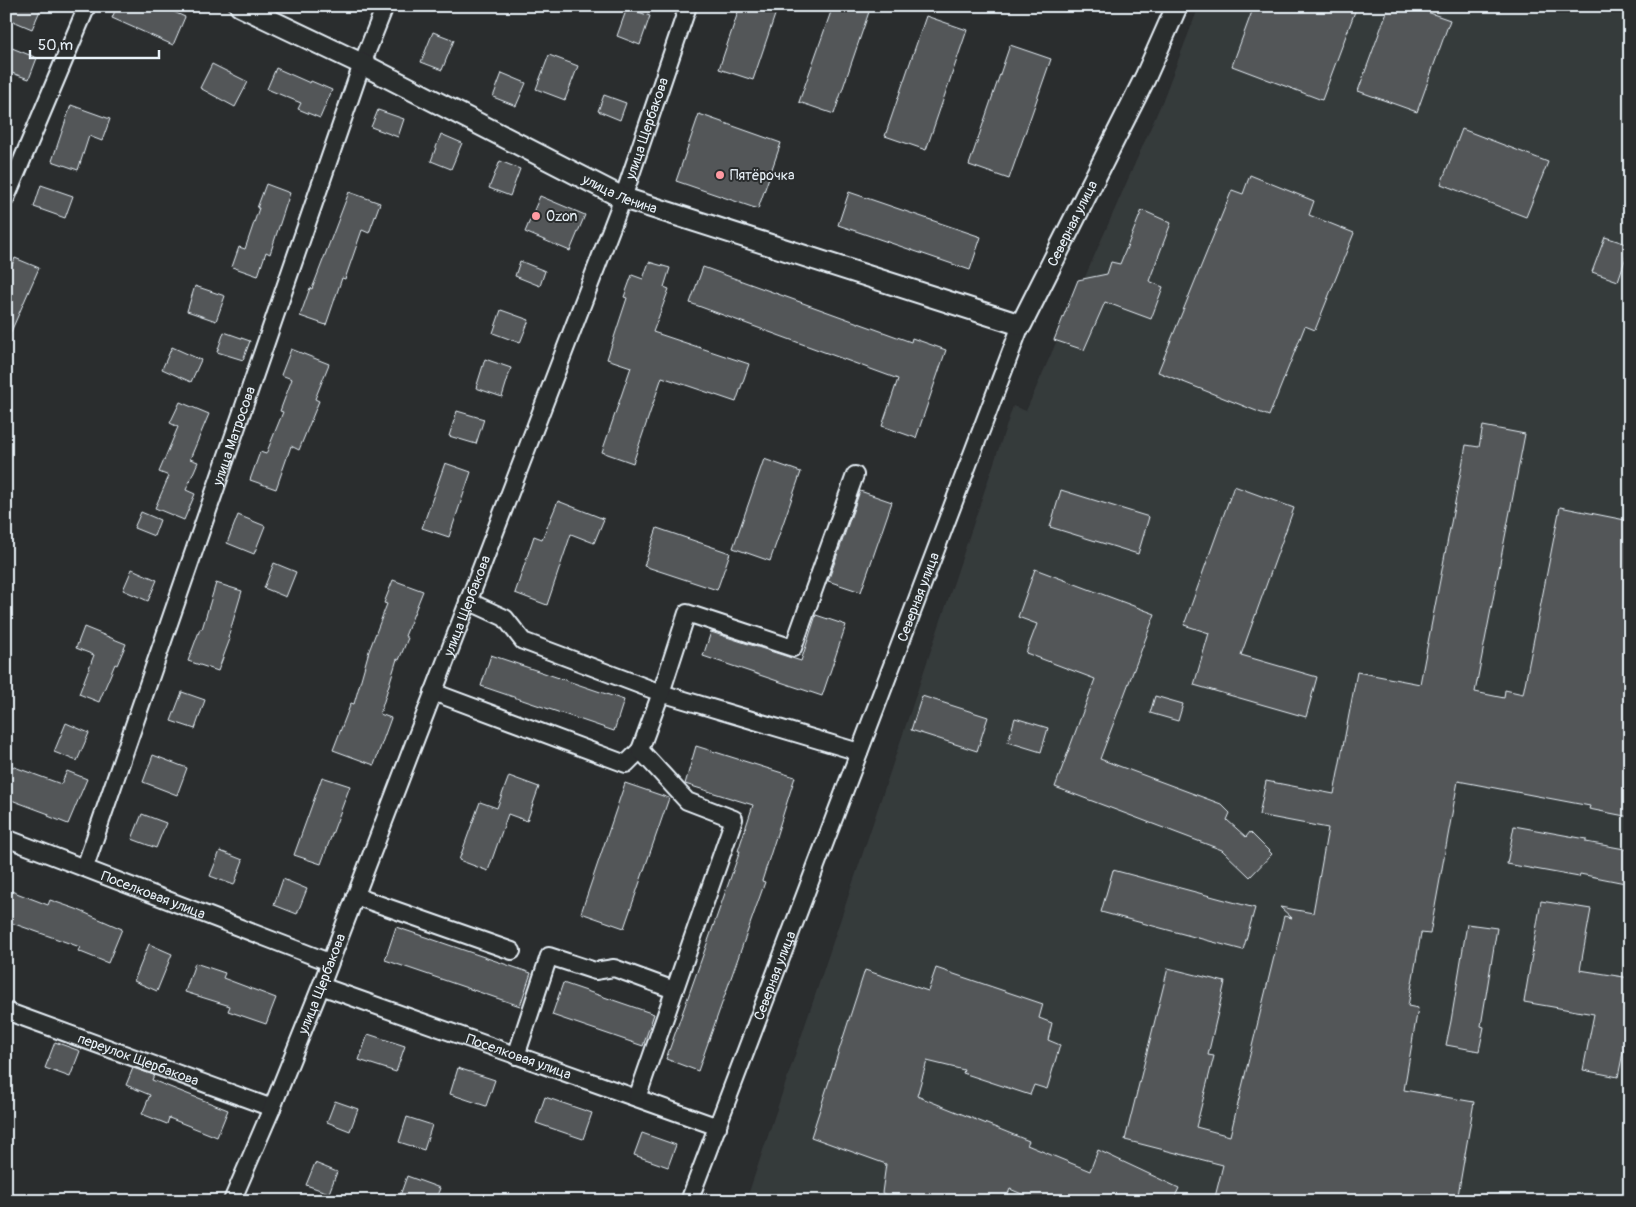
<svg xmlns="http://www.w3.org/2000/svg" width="1636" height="1207" viewBox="0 0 1636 1207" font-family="Pangolin,sans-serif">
<rect width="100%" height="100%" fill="#2a2d2e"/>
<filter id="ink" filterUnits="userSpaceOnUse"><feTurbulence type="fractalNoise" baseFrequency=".02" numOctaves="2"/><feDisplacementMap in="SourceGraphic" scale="10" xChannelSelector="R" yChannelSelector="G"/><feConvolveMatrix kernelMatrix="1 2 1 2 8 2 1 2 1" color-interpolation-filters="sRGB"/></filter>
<g filter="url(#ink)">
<polygon fill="#363a3b" points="1199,6 1630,6 1630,1201 746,1201 1013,406 1026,411 1162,102"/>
<g fill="#535759" stroke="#e8f1f8">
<polygon points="11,6 42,6 32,29 6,18"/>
<polygon points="117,6 161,6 185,17 173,45 112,18"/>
<polygon points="740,6 778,6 753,80 719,69"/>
<polygon points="833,6 871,6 834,114 799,102"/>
<polygon points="1254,6 1357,6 1322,100 1232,66"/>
<polygon points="1389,6 1410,6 1450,20 1417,112 1358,91"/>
<polygon points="627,8 650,16 640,45 617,36"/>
<polygon points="926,16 967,30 926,150 885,136"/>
<polygon points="433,32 454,40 442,70 421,62"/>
<polygon points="1010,45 1051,59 1009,179 969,165"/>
<polygon points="12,48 37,58 29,79 6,71 6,61"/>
<polygon points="549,55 578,66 565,100 536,89"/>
<polygon points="212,64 248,82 235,107 200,88"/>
<polygon points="276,68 310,83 311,81 332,90 320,118 298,109 301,103 267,89"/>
<polygon points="502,73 526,83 516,106 493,97"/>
<polygon points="604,95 626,103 620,120 598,111"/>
<polygon points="71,105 110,119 102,141 89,136 78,170 52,161"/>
<polygon points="378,110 404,119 398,137 371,127"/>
<polygon points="699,114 781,143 758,209 676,181"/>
<polygon points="1462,129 1548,162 1526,217 1441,184"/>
<polygon points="441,134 462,143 451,169 431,161"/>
<polygon points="500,161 520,169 510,196 489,188"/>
<polygon points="1250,175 1314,201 1309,215 1354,233 1315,330 1305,326 1269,416 1158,372 1232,190 1243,194"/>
<polygon points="266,184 290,193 270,254 266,252 258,276 232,267 239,247 245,249 259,208 257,208"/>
<polygon points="41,185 73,196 65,218 34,207"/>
<polygon points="349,192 380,203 369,233 362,230 345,279 342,278 326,325 300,316 310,288 312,289"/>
<polygon points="849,192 981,237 970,270 838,225"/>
<polygon points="540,196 585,215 570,251 525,232"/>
<polygon points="1142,210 1171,223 1149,281 1163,287 1151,319 1105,302 1084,350 1054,340 1078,280 1107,274 1111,262 1120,264"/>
<polygon points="1605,237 1630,245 1618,281 1592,272"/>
<polygon points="15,258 39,268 6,343 6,279"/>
<polygon points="520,261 545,271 540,286 515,276"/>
<polygon points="649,262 670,268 664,287 669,289 653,332 749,364 736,402 662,377 633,463 602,452 631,367 607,359 627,298 624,297 632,275 643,279"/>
<polygon points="703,267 911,342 912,338 946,350 916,438 882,426 898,379 690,303"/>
<polygon points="195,286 225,296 216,321 187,311"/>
<polygon points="501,310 529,320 520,343 493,333"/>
<polygon points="224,332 250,341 243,360 217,352"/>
<polygon points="172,347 201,360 191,382 162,369"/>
<polygon points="291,349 329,364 315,399 319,401 299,450 291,446 276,489 250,480 260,452 266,454 283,412 280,411 292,379 281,375"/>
<polygon points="485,359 511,368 502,397 476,388"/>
<polygon points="180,402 209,414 190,459 198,462 186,490 195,494 184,520 155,508 169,476 159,472 178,427 170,423"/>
<polygon points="457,411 484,419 476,444 449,436"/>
<polygon points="1483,426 1525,434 1475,692 1504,698 1505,690 1523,694 1560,507 1630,521 1630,817 1589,809 1590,806 1458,781 1430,934 1421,933 1408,1006 1418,1008 1404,1090 1474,1102 1457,1201 1214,1201 1223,1165 1125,1140 1168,968 1225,982 1208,1055 1214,1056 1196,1127 1230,1136 1284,916 1292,918 1280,907 1313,913 1328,828 1259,815 1266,781 1334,794 1357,672 1420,684 1466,445 1479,447"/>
<polygon points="764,459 801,472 770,561 733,548"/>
<polygon points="445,463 471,472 449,537 422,528"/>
<polygon points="1234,486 1294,508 1241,655 1317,677 1306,717 1194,685 1209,633 1184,625"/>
<polygon points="1061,490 1149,517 1138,554 1050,527"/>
<polygon points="860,491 892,502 861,592 828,581"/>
<polygon points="558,501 604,519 594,543 571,534 547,605 515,593 534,536 542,539"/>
<polygon points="141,512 160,520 154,536 134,528"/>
<polygon points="238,515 265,526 254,554 227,543"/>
<polygon points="657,528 730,553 717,590 644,566"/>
<polygon points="274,563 296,572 286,597 264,588"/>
<polygon points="132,569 157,580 148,601 123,590"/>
<polygon points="1035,569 1155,614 1100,759 1221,804 1230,813 1227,820 1246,837 1250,832 1272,854 1250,877 1222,850 1055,787 1095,679 1026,653 1037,624 1018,617"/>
<polygon points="393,580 423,591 405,636 408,638 399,660 397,659 380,714 391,718 374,765 333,750 351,703 354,704 369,651 387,604 384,603"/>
<polygon points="216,583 242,591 228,638 230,639 218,671 188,661 200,629 202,629"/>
<polygon points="816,615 846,625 822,696 703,656 711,632 801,661"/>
<polygon points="84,627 126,644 117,665 115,664 99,702 79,694 94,655 76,648"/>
<polygon points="491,655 624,700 614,731 481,686"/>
<polygon points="182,692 205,700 195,729 171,721"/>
<polygon points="922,696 988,717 977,751 911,730"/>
<polygon points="1155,696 1183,704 1178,721 1150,713"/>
<polygon points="1015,718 1048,728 1041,752 1008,742"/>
<polygon points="66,723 89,733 77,761 54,752"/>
<polygon points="696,746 795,777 762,881 765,882 698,1071 666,1059 740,851 738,851 753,805 685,784"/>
<polygon points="153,755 187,768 177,795 143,782"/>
<polygon points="6,764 61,784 67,771 87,779 68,824 48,816 49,814 6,798"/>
<polygon points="509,776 539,787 527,821 508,814 488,871 459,860 480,802 497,808"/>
<polygon points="322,777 350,786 321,864 294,855"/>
<polygon points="625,783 669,798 624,928 581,913"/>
<polygon points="142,814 166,823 156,848 132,839"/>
<polygon points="1514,826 1586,839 1586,842 1630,850 1630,884 1580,874 1579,877 1507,864"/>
<polygon points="220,851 243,860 234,885 210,876"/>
<polygon points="1113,870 1255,908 1243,950 1101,912"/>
<polygon points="283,879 307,889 297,914 274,905"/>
<polygon points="6,889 48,905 50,900 76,909 122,929 108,963 78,951 80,947 6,921"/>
<polygon points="1541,901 1591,909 1580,970 1630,978 1630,1018 1618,1077 1583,1070 1594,1014 1524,1002"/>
<polygon points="1467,924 1497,928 1481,1026 1484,1027 1479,1051 1446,1045 1451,1021"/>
<polygon points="396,927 531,973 520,1006 385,960"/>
<polygon points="149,944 172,954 157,991 134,981"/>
<polygon points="195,963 225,973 223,978 276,998 266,1024 228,1011 230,1006 185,992"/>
<polygon points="936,968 1043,1004 1039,1018 1052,1023 1048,1040 1060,1045 1047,1089 1034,1085 1030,1095 963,1073 964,1070 927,1061 917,1096 1029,1141 1027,1145 1090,1171 1098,1150 1179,1188 1173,1201 1038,1201 1010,1189 1005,1201 934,1201 918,1195 915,1201 901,1201 882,1193 886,1164 811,1137 865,970 928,991"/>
<polygon points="563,983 654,1014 643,1046 552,1015"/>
<polygon points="368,1034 405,1046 396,1072 359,1060"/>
<polygon points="55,1042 80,1051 70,1077 45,1068"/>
<polygon points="133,1068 154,1075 152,1080 228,1110 217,1137 169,1118 167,1124 142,1114 150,1095 126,1085"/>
<polygon points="458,1068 495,1080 486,1106 450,1094"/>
<polygon points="545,1097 592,1113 583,1139 536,1123"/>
<polygon points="335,1101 358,1109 350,1131 327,1122"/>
<polygon points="407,1117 432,1125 424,1150 399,1142"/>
<polygon points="642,1133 676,1145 668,1167 634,1155"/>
<polygon points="315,1163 337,1172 329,1193 306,1185"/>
<polygon points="407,1176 440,1188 435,1201 398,1201"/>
</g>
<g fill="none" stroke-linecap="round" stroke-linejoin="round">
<defs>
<g id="minor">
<polyline points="6,198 87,6"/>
<polyline points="468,601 505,618 523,641 661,693 859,752"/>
<polyline points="433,692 626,764 640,750"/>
<path id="s1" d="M 6,838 L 329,962"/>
<path id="s2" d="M 85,867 L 362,64 L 385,6"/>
<polyline points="355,896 512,951"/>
<path id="s3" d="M 321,986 L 718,1127"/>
<path id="s4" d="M 6,1011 L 272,1108"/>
<polyline points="516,1056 549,956 595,971 614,968 674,990"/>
<polyline points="637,1098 734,819 687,801 640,750 661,693 687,613 793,648 855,475"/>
<path id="s5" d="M 232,1201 L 272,1108 L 321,986 L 623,198 L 688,6"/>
<path id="s6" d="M 689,1201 L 1021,325"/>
</g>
<g id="tertiary">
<path id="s7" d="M 240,6 L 362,64 L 623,198 L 1021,325 L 1145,78 L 1177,6"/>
</g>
</defs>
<use href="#minor" stroke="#e8f1f8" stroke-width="20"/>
<use href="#tertiary" stroke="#e8f1f8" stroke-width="24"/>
<use href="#minor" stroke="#2a2d2e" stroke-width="16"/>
<use href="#tertiary" stroke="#2a2d2e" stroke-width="20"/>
</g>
</g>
<g fill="#ff9aa2" stroke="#2a2d2e" stroke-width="2">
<circle cx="720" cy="175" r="5"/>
<circle cx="536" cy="216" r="5"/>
</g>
<g text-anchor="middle" stroke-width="4" stroke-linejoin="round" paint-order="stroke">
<g font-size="14" fill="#e8f1f8" stroke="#2a2d2e">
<text dy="5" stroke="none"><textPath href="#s5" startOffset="1150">улица Щербакова</textPath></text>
<text dy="5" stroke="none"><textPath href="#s7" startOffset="424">улица Ленина</textPath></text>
<text dy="5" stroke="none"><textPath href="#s7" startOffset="960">Северная улица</textPath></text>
<text dy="5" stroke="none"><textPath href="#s2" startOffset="456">улица Матросова</textPath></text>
<text dy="5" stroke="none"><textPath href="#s6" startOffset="646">Северная улица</textPath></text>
<text dy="5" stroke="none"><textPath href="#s5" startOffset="640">улица Щербакова</textPath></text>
<text dy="5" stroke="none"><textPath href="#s1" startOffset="158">Поселковая улица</textPath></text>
<text dy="5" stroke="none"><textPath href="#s6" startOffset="241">Северная улица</textPath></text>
<text dy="5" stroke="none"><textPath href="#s5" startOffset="235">улица Щербакова</textPath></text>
<text dy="5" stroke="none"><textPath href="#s3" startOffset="210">Поселковая улица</textPath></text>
<text dy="5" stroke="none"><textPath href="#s4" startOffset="141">переулок Щербакова</textPath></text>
</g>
<g font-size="14" fill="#e8f1f8" stroke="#2a2d2e" text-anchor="start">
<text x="730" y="180">Пятёрочка</text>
<text x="546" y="221">Ozon</text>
</g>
</g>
<rect width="1636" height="1207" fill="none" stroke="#2a2d2e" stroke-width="25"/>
<rect x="12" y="12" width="1611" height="1182" fill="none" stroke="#e8f1f8" stroke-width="2" filter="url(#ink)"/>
<path d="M30 50v8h129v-8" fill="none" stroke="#e8f1f8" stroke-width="2.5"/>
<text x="38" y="50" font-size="15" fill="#e8f1f8" stroke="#2a2d2e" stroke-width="4" paint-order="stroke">50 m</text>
</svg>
